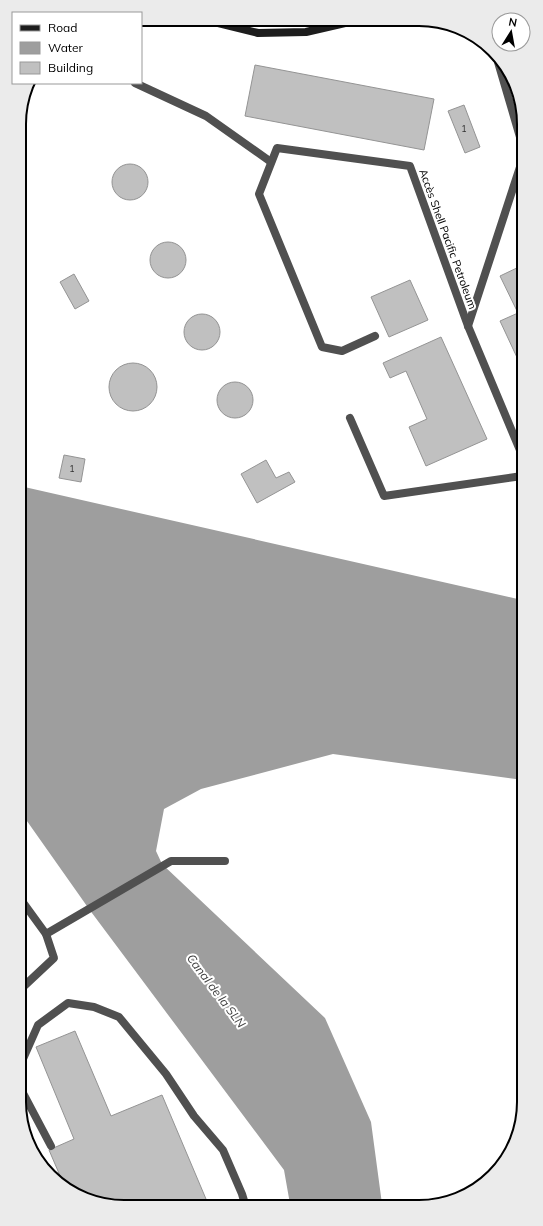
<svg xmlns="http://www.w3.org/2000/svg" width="543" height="1226" viewBox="0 0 543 1226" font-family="Mulish,sans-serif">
<rect width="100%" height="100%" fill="#fff"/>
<polygon fill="#9e9e9e" points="20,486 522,600 523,780 333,754 201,789 164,809 156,851 162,864 325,1018 371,1122 382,1204 290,1204 284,1170 89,909 22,814"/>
<g fill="#c0c0c0" stroke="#949494">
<polygon points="255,65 434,99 424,150 245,116"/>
<polygon points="464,105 480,147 465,153 448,111"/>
<circle cx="130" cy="182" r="18"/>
<circle cx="168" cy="260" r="18"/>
<polygon points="521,266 521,366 500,321 518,313 500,276"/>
<polygon points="74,274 89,301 75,309 60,282"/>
<polygon points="410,280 428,320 389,337 371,297"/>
<circle cx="202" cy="332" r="18"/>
<polygon points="441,337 487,439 426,466 409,427 427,419 406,371 390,378 383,363"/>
<circle cx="133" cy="387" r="24"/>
<circle cx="235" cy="400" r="18"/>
<polygon points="64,455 85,459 81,482 59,478"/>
<polygon points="266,460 276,478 289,472 295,482 257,503 241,474"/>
<polygon points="75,1031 111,1116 162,1095 206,1199 192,1205 104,1205 92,1199 91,1196 89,1197 64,1185 49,1150 74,1139 36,1047"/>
</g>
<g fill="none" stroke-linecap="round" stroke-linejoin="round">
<g stroke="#505050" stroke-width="8">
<polyline points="498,62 520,137"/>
<polyline points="135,83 206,116 271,162"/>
<polyline points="468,326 521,164"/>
<polyline points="375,336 342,351 322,347 259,194 277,148 410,166 468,326 522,455"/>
<polyline points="350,418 384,496 522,476"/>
<polyline points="22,901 46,934 54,958 22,988"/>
<polyline points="46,934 171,861 225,861"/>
<polyline points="23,1093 23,1059 38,1025 68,1003 94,1007 119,1017 166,1074 194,1116 223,1150 242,1194 245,1204"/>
<polyline points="23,1093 51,1146"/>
</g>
<polyline stroke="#1d1d1d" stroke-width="8" points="202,19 258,33 306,32 358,20"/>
</g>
<g text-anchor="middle" stroke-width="4" stroke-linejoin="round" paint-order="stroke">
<g font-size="9" fill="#303030">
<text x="464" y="132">1</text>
<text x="72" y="472">1</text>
</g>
<g font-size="11" fill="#000" stroke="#fff">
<text transform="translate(448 239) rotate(70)" y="4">Accès Shell Pacific Petroleum</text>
</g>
<g font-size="12" font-style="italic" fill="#3f3f3f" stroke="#fff">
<text transform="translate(216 991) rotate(53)" y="4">Canal de la SLN</text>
</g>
</g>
<path d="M0 0H543V1226H0ZM124 26H419A98 98 0 0 1 517 124V1102A98 98 0 0 1 419 1200H124A98 98 0 0 1 26 1102V124A98 98 0 0 1 124 26Z" fill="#ebebeb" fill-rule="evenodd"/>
<path fill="none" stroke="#000" stroke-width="2" d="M124 26H419A98 98 0 0 1 517 124V1102A98 98 0 0 1 419 1200H124A98 98 0 0 1 26 1102V124A98 98 0 0 1 124 26Z"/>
<rect x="12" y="12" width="130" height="72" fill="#ffffff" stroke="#999999"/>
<rect x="20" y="25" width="20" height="6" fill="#1d1d1d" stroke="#999999"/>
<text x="48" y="32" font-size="12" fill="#000000">Road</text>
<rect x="20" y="42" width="20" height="12" fill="#9e9e9e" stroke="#999999"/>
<text x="48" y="52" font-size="12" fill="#000000">Water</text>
<rect x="20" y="62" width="20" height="12" fill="#c0c0c0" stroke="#999999"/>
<text x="48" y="72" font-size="12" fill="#000000">Building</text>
<g transform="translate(511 32) rotate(11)"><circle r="19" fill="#ffffff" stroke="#999999"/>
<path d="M0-3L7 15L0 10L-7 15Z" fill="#000000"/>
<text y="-6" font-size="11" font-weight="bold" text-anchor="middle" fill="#000000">N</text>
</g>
</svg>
